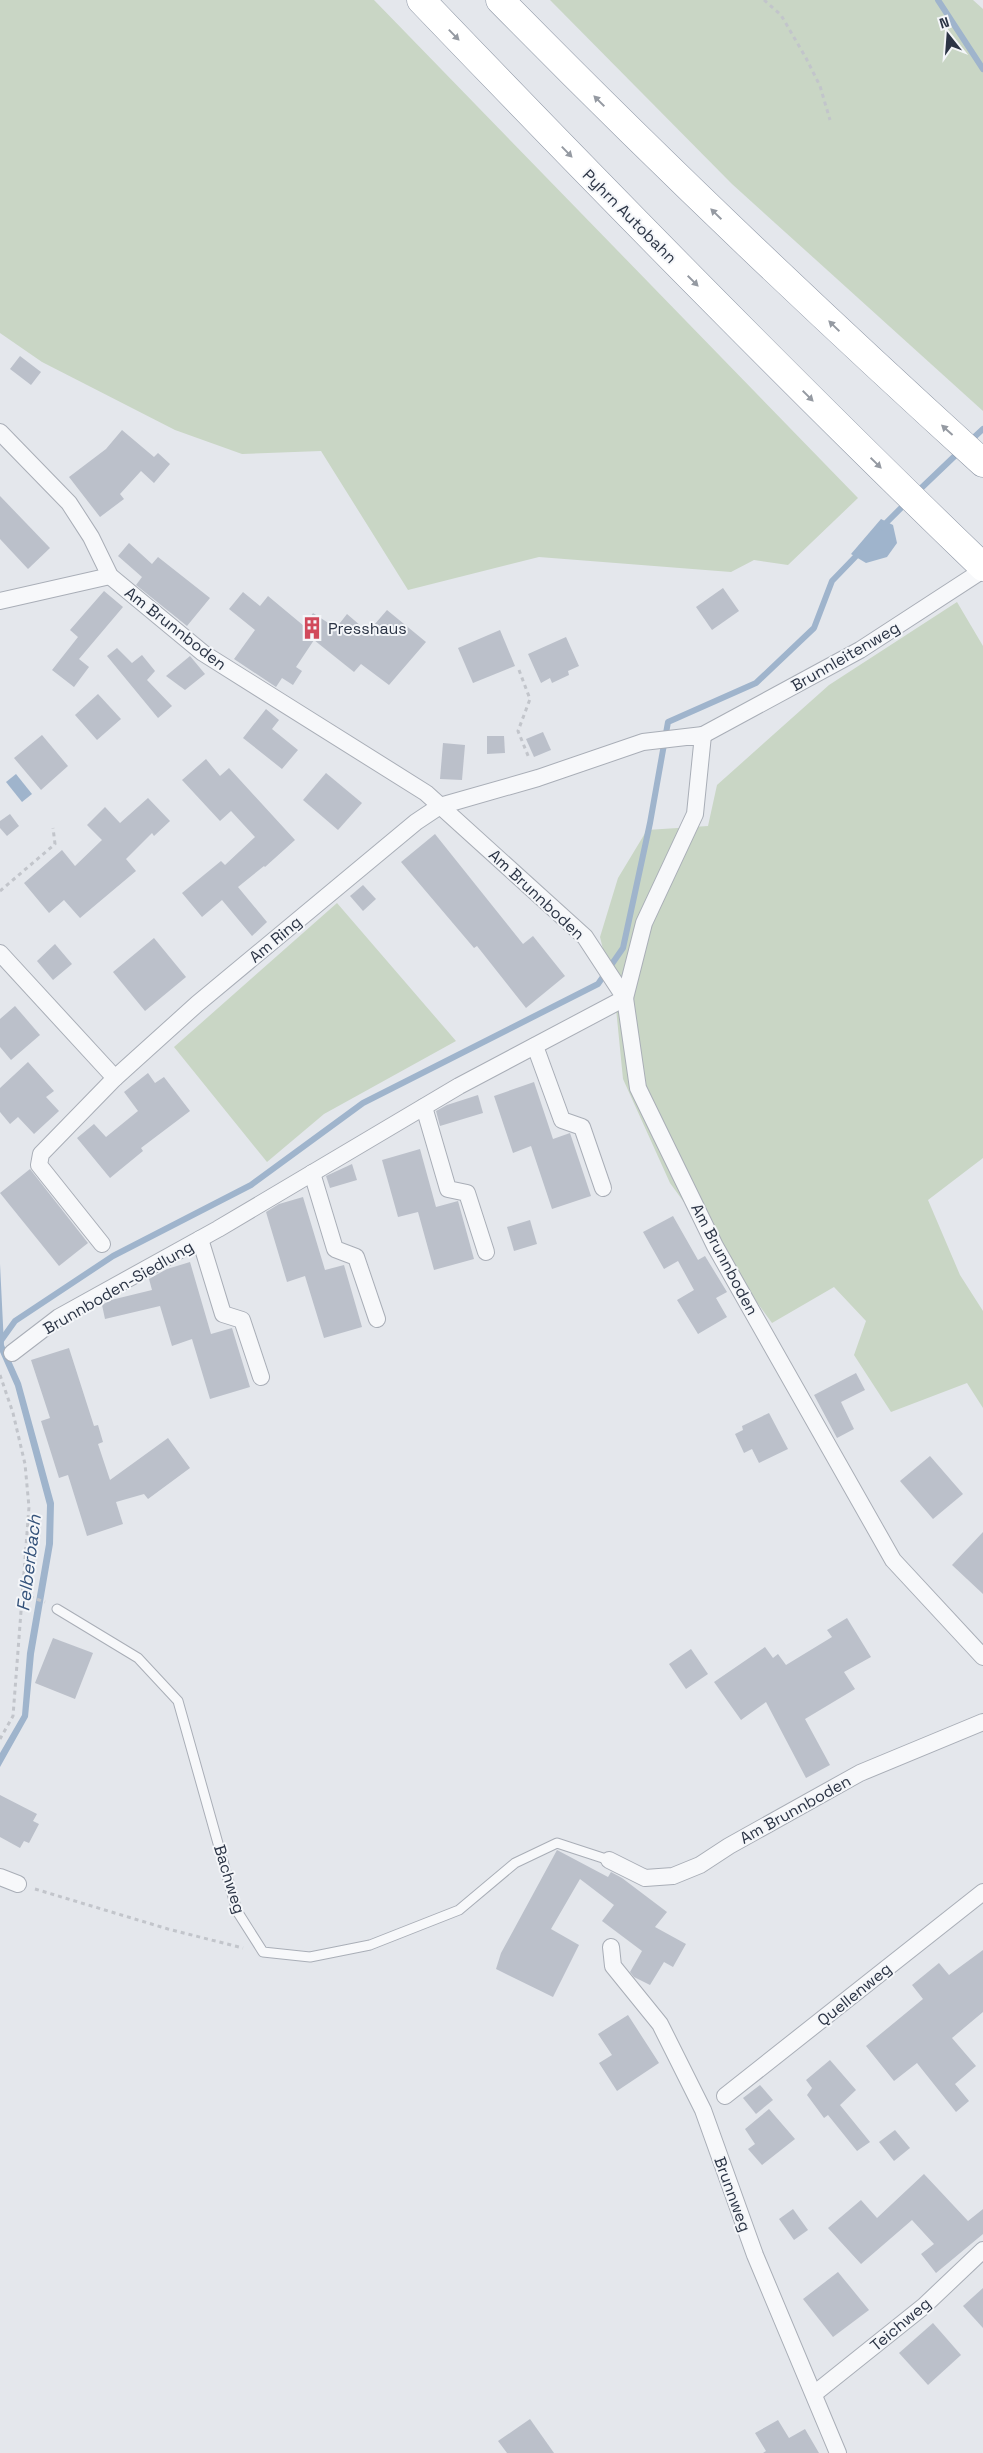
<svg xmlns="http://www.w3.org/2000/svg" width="983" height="2453" viewBox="0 0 983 2453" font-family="'Space Grotesk',sans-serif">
<rect width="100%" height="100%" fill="#e4e7ec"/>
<g fill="#c9d6c5">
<polygon points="0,0 374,0 858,498 788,565 754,560 731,572 539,557 408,590 321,451 242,454 175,430 42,362 0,333"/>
<polygon points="550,0 973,0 983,9 983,411 732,184"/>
<polygon points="957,602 983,646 983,1158 928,1200 960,1275 983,1311 983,1408 967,1383 891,1412 854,1355 866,1321 834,1287 772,1323 670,1183 623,1079 615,998 600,937 618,878 647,830 708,826 717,785 829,685"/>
<polygon points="337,903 456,1041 324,1114 267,1162 174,1047"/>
</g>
<g fill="#9fb4cc">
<polygon points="881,519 893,525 897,543 887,557 866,563 851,554"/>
<polygon points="16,774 32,794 22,802 6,782"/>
<polygon points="0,1264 4,1345 21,1383 54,1503 53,1544 34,1654 28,1717 0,1767 0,1753 22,1715 27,1653 46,1544 47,1505 15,1386 0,1352"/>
</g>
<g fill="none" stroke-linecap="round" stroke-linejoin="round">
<g stroke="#9fb4cc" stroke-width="6">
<polyline points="938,0 983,69"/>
<polyline points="969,442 983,429"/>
<polyline points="915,494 960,451"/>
<polyline points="882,527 906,503"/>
<polyline points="0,1342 15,1321 113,1256 251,1185 363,1103 598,984 623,948 650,823 668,722 756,683 814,628 832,581 860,552"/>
</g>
</g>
<g fill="#bbc0ca">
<polygon points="20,356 41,372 31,385 10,369"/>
<polygon points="122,430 154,457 158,453 170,464 154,483 141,471 120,494 124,499 100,517 69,477 106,449"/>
<polygon points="0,496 50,548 28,569 0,539"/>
<polygon points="129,543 152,564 158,557 210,598 187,626 136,585 142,577 118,556"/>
<polygon points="723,588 739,611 712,630 696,607"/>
<polygon points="104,591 123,607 79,659 89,667 74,687 52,670 78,637 70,630"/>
<polygon points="243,592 260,606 268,596 304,626 313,613 336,628 347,614 368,632 387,610 426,642 389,685 361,664 354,672 314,640 296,667 302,671 293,685 282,678 276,687 234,659 255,630 229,609"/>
<polygon points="500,630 515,666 473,683 458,648"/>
<polygon points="566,637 579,666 568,671 569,675 552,683 550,678 541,683 528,654"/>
<polygon points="117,648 132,663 142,655 155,671 147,680 172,706 158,718 107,656"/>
<polygon points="190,656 205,674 185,690 166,676"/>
<polygon points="98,694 121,719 97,740 75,715"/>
<polygon points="266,709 279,720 272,729 298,750 282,769 243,738"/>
<polygon points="543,732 551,750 534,757 526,739"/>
<polygon points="42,735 68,766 41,790 14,758"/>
<polygon points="487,736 504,736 505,753 487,754"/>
<polygon points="443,743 465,745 462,780 440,779"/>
<polygon points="206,759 220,776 229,768 295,840 265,867 264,866 238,887 267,922 252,936 222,900 202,917 182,893 221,861 225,865 255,837 231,811 220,821 182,780"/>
<polygon points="326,773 362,803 338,830 303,800"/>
<polygon points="148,798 170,821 154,836 152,833 126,859 136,871 80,918 64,900 49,913 24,883 62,850 75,866 102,840 87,825 105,807 120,823"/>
<polygon points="10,814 19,826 7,836 0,828 0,821"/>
<polygon points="435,834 523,944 533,936 565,976 526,1008 477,946 474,948 401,862"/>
<polygon points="363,885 376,899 363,911 350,896"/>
<polygon points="154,938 186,977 145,1011 113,972"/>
<polygon points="55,944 72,964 53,980 37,961"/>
<polygon points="15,1006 40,1035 11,1060 0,1047 0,1019"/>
<polygon points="28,1062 54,1091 46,1097 59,1111 34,1134 18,1117 10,1124 0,1112 0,1088"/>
<polygon points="148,1073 155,1083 164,1077 190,1111 141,1148 143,1151 110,1178 77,1138 94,1124 106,1137 138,1111 124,1092"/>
<polygon points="534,1082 553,1139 570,1133 591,1196 552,1209 531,1146 513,1153 494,1096"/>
<polygon points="478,1095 483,1113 440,1126 436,1111 447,1105"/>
<polygon points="420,1149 436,1207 458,1201 474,1259 434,1270 418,1212 398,1217 382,1160"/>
<polygon points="352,1164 357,1180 330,1188 326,1176"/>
<polygon points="30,1169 88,1243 59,1266 0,1193"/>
<polygon points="303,1197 325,1270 344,1265 362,1327 324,1338 305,1276 287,1282 266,1212 279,1204"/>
<polygon points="673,1216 698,1260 705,1256 727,1292 716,1298 727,1317 698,1334 677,1300 694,1290 678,1261 664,1269 643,1232"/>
<polygon points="530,1220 537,1244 514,1251 507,1227"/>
<polygon points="190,1262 211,1334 232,1328 250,1387 210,1399 192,1339 172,1346 160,1306 105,1319 102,1305 111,1300 152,1290 149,1279 167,1269"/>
<polygon points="69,1348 94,1426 98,1425 103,1442 98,1444 110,1480 168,1438 190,1468 148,1499 144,1494 116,1502 123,1524 87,1536 68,1475 59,1478 41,1421 50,1418 31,1360"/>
<polygon points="856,1373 865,1390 841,1402 854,1429 837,1438 814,1395"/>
<polygon points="769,1413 788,1449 759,1463 752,1449 744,1453 735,1434 743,1430 742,1426"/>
<polygon points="930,1456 963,1494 933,1519 900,1481"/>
<polygon points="983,1532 983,1594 952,1565"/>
<polygon points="847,1618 871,1657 844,1672 855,1689 805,1719 830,1765 806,1778 766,1702 741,1720 714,1682 765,1647 773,1658 778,1654 786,1665 832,1637 827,1630"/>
<polygon points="53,1638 93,1653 75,1699 35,1683"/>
<polygon points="691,1649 708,1674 686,1689 669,1664"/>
<polygon points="0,1795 37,1814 33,1821 39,1824 29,1843 24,1841 20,1848 0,1837"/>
<polygon points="557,1850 608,1877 611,1872 622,1878 667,1912 655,1927 686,1944 673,1967 664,1962 650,1985 634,1977 630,1972 642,1951 602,1921 614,1905 580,1879 551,1929 579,1945 553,1997 496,1969 501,1953"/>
<polygon points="983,1950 983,2012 952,2038 976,2066 955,2084 969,2101 956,2112 917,2063 894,2081 866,2046 923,1999 912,1985 939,1963 949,1975"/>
<polygon points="628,2015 659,2063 617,2091 599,2063 612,2055 598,2034"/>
<polygon points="830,2060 856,2090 840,2105 870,2142 857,2151 828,2115 824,2118 807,2095 812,2088 806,2080"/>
<polygon points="760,2085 773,2100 756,2114 743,2098"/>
<polygon points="769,2109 795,2139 762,2165 748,2149 755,2144 745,2129"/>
<polygon points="895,2130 910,2148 894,2161 879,2142"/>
<polygon points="924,2174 968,2221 983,2209 983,2234 936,2273 921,2254 934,2244 912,2220 861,2264 828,2228 861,2200 877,2218"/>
<polygon points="793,2209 808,2230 794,2240 779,2219"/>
<polygon points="838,2272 869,2310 833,2337 803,2299"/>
<polygon points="983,2288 983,2328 963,2306"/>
<polygon points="933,2323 961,2355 928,2385 899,2353"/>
<polygon points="530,2419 554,2453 507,2453 498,2441"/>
<polygon points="778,2420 789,2438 805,2429 819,2453 763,2453 766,2451 755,2433"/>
</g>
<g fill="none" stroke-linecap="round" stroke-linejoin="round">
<defs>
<polyline id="service" points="57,1609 138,1658 178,1701 237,1911 263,1952 310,1957 370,1945 459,1910 515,1863 557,1843 609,1860"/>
<g id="minor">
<polyline points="0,432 69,503 91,537 110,576 203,653 426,793 585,937 625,998 638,1088 715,1246 893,1560 983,1657"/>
<polyline points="0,601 110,576"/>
<polyline points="703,735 860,650 983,570"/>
<polyline points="0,953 115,1078"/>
<polyline points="535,1046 562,1120 582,1127 603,1188"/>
<polyline points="424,1107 448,1189 467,1193 486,1252"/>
<polyline points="312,1173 335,1249 356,1257 377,1319"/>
<polyline points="200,1239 223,1314 242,1320 261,1377"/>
<polyline points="12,1353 59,1317 218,1229 459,1086 625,998 644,923 695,814 703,735 643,742 538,778 440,806 416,822 197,1004 115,1078 41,1154 39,1165 102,1244"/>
<polyline points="609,1860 645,1878 673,1876 700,1865 729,1846 860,1773 983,1722"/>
<polyline points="0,1877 18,1884"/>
<polyline points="611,1947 613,1966 660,2024 703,2110 755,2255 838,2453"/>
<polyline points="725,2096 983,1892"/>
<polyline points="814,2394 924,2306 983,2250"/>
</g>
<g id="motorway">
<path d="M 421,0 C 605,192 791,382 983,567"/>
<path d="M 500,0 C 656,159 818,313 983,463"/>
</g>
</defs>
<use href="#service" stroke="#a9aeb7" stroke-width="11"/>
<use href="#minor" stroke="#a9aeb7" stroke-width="18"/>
<use href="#motorway" stroke="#8b94a3" stroke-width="29"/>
<g stroke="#c2c5cb" stroke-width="3" stroke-dasharray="4 4" stroke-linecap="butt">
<polyline points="764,0 781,15 806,58 820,86 830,120"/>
<polyline points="519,670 530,699 518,731 529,758"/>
<polyline points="0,891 55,844 53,828"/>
<polyline points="0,1375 13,1413 25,1464 29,1507 13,1716 0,1739"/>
<polyline points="22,1594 45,1602"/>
<polyline points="35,1889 168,1929 243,1948"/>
</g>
<use href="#service" stroke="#f7f8fa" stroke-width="9"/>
<use href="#minor" stroke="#f7f8fa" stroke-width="16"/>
<use href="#motorway" stroke="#fff" stroke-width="28"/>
</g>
<defs><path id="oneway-solid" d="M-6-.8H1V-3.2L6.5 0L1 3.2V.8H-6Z" transform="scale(1.25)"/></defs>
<g fill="#959aa2">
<use href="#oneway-solid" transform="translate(454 35) rotate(46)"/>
<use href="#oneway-solid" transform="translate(599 101) rotate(-135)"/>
<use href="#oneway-solid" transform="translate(567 152) rotate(46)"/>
<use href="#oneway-solid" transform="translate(716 214) rotate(-136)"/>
<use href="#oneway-solid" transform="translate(693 281) rotate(45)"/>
<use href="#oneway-solid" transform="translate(834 326) rotate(-136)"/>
<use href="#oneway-solid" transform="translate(808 396) rotate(45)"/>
<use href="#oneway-solid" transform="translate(947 430) rotate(-138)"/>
<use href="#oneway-solid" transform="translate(876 463) rotate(44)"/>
</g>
<defs>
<symbol id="building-bare" viewBox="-9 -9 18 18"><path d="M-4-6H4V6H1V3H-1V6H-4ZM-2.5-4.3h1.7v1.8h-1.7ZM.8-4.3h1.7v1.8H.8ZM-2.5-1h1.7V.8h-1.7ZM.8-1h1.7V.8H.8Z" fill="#d1495b" stroke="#f4f6f9" stroke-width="2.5" paint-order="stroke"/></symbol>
</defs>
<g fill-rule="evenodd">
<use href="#building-bare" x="296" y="612" width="32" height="32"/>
</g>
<g text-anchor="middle" stroke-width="4" stroke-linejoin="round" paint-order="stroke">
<g font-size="16" fill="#2b3445" stroke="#f4f6f9">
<text transform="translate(630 216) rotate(45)" y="6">Pyhrn Autobahn</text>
<text transform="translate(176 628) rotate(38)" y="6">Am Brunnboden</text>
<text transform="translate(845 656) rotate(-30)" y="6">Brunnleitenweg</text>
<text transform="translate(537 894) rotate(43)" y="6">Am Brunnboden</text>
<text transform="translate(275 939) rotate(-40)" y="6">Am Ring</text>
<text transform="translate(725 1259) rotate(62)" y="6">Am Brunnboden</text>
<text transform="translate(118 1287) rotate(-30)" y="6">Brunnboden-Siedlung</text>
<text transform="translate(795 1809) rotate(-29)" y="6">Am Brunnboden</text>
<text transform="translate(230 1879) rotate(73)" y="6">Bachweg</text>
<text transform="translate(854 1994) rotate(-39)" y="6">Quellenweg</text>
<text transform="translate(733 2194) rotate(70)" y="6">Brunnweg</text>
<text transform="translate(900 2324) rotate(-40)" y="6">Teichweg</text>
</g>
<g font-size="16" fill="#2b3445" stroke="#f4f6f9" text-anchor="start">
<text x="328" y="634">Presshaus</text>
</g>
<g font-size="18" font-style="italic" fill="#34527a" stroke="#f4f6f9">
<text transform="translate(29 1563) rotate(-83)" y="6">Felberbach</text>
</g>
</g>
<g transform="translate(948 35) rotate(343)" stroke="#f4f6f9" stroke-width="4" paint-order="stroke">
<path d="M0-4L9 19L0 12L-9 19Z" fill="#2b3445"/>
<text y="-8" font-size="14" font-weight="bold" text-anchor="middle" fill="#2b3445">N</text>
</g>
</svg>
